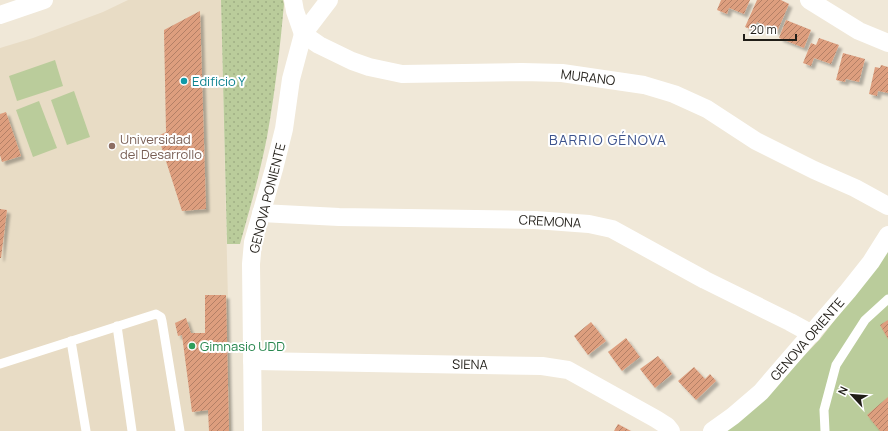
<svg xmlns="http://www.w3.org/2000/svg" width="888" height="431" viewBox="0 0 888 431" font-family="Manrope,sans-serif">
<defs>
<pattern id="grass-dots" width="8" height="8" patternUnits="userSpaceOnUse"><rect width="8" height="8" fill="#bacc9b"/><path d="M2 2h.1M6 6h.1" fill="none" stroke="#a0af85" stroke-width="1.8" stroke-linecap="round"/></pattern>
<pattern id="building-hatch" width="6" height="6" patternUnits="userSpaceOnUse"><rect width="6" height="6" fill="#dd9e7e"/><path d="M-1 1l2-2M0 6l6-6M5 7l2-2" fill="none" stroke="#b38066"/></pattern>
<filter id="shadow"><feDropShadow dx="3.5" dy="3.5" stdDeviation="1" flood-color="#0004"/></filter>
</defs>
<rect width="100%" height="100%" fill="#f0e8d8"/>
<polygon fill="#e8dcc5" points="128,0 221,0 231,431 0,431 0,48 33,38 103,12"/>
<path fill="url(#grass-dots)" d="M 221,0 L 283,0 L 284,4 C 280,48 275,93 267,137 C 260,173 250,208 240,244 L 227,244 Z"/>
<g fill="#bacc9b">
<polygon points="55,60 63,86 17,101 9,76"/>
<polygon points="74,91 90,137 67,145 51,100"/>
<polygon points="39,101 57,148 33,157 16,110"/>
<polygon points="888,248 888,431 724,431 762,400 820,339 881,261"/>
</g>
<g fill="url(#building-hatch)" filter="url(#shadow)">
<polygon points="721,0 750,0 744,14 729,8 727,14 717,10"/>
<polygon points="757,0 781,0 789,4 777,32 757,22 753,30 745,27"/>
<polygon points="200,11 206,209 182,211 158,136 166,132 164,30"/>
<polygon points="786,20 811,30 804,48 779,38"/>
<polygon points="819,38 839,45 831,64 814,58 811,66 803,63 811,43 816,45"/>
<polygon points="843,53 865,59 859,82 846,79 845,82 836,80"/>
<polygon points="881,65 888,67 888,93 878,91 877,96 869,94 875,67 880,68"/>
<polygon points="6,112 21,156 2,162 0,155 0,114"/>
<polygon points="0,209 7,210 1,258 0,258"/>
<polygon points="205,295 226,295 229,431 209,431 208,410 192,412 182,335 178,336 175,323 186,318 191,333 205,333"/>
<polygon points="888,320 888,339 880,325"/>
<polygon points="591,322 606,341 588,355 574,336"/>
<polygon points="626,338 640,357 622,371 608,352"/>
<polygon points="658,356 672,374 655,388 640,369"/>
<polygon points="694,367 705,379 710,374 716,381 696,400 678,381"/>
<polygon points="888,397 888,431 880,431 867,415"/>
<polygon points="618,424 631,431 614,431"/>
</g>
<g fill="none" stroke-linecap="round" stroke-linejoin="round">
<g stroke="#fff" stroke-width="9">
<polyline points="117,326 132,431"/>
<polyline points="71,341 86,431"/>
<polyline points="0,364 156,314 161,317 162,321 180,431"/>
<polyline points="825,431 824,410 836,365 865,320 888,299"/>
</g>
<g stroke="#fff" stroke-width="18">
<polyline points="293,0 295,11 303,34 319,45 352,61 369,67 402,74 522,72 562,73 644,85 674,94 707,109 756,141 814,170 855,188 888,206"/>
<polyline points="809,0 859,31 888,43"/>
<polyline points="0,15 44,0"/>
<polyline points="261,213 339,217 535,220 589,224 612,229 705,280 790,322 812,334"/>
<polyline points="252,361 542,366 568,370 656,419 667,426 671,431"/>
<polyline points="253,431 251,264 253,242 274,169 284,129 291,79 303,34 329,0"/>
<polyline points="712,431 733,416 761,392 848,291 871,262 888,235"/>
</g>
</g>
<circle fill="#0f9aa8" stroke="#fff" stroke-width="1.5" cx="184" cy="81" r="4"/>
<circle fill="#8d6e63" stroke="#fff" stroke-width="1.5" cx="112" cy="146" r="4"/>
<circle fill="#2e9e5b" stroke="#fff" stroke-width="1.5" cx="192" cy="346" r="4"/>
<g text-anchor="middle" stroke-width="4" stroke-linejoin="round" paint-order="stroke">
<g font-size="13" fill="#201d17" stroke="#fff">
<text transform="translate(588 77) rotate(7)" y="5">MURANO</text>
<text transform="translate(267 198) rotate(-76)" y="5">GENOVA PONIENTE</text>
<text transform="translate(550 221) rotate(3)" y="5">CREMONA</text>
<text transform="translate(807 339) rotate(-49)" y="5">GENOVA ORIENTE</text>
<text transform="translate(470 364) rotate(1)" y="5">SIENA</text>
</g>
<g font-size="13" fill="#0d838f" stroke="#fff" text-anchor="start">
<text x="192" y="86">Edificio Y</text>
</g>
<g font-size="13" fill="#785e54" stroke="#fff" text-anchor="start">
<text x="120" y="144">Universidad<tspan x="120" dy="15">del Desarrollo</tspan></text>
</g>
<g font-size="13" fill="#27864d" stroke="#fff" text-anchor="start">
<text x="200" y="351">Gimnasio UDD</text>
</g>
<g font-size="14" letter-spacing="1" fill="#3d538d" stroke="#fff">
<text x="608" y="145">BARRIO GÉNOVA</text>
</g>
</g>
<g transform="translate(852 395) rotate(296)" stroke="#ffffff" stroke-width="3" paint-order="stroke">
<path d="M0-3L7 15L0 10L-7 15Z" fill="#201d17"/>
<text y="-6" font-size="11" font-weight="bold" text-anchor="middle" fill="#201d17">N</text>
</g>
<path d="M744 34v6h52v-6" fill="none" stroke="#201d17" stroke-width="2"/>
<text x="750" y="34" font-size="12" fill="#201d17" stroke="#ffffff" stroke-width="3" paint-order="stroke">20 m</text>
</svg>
